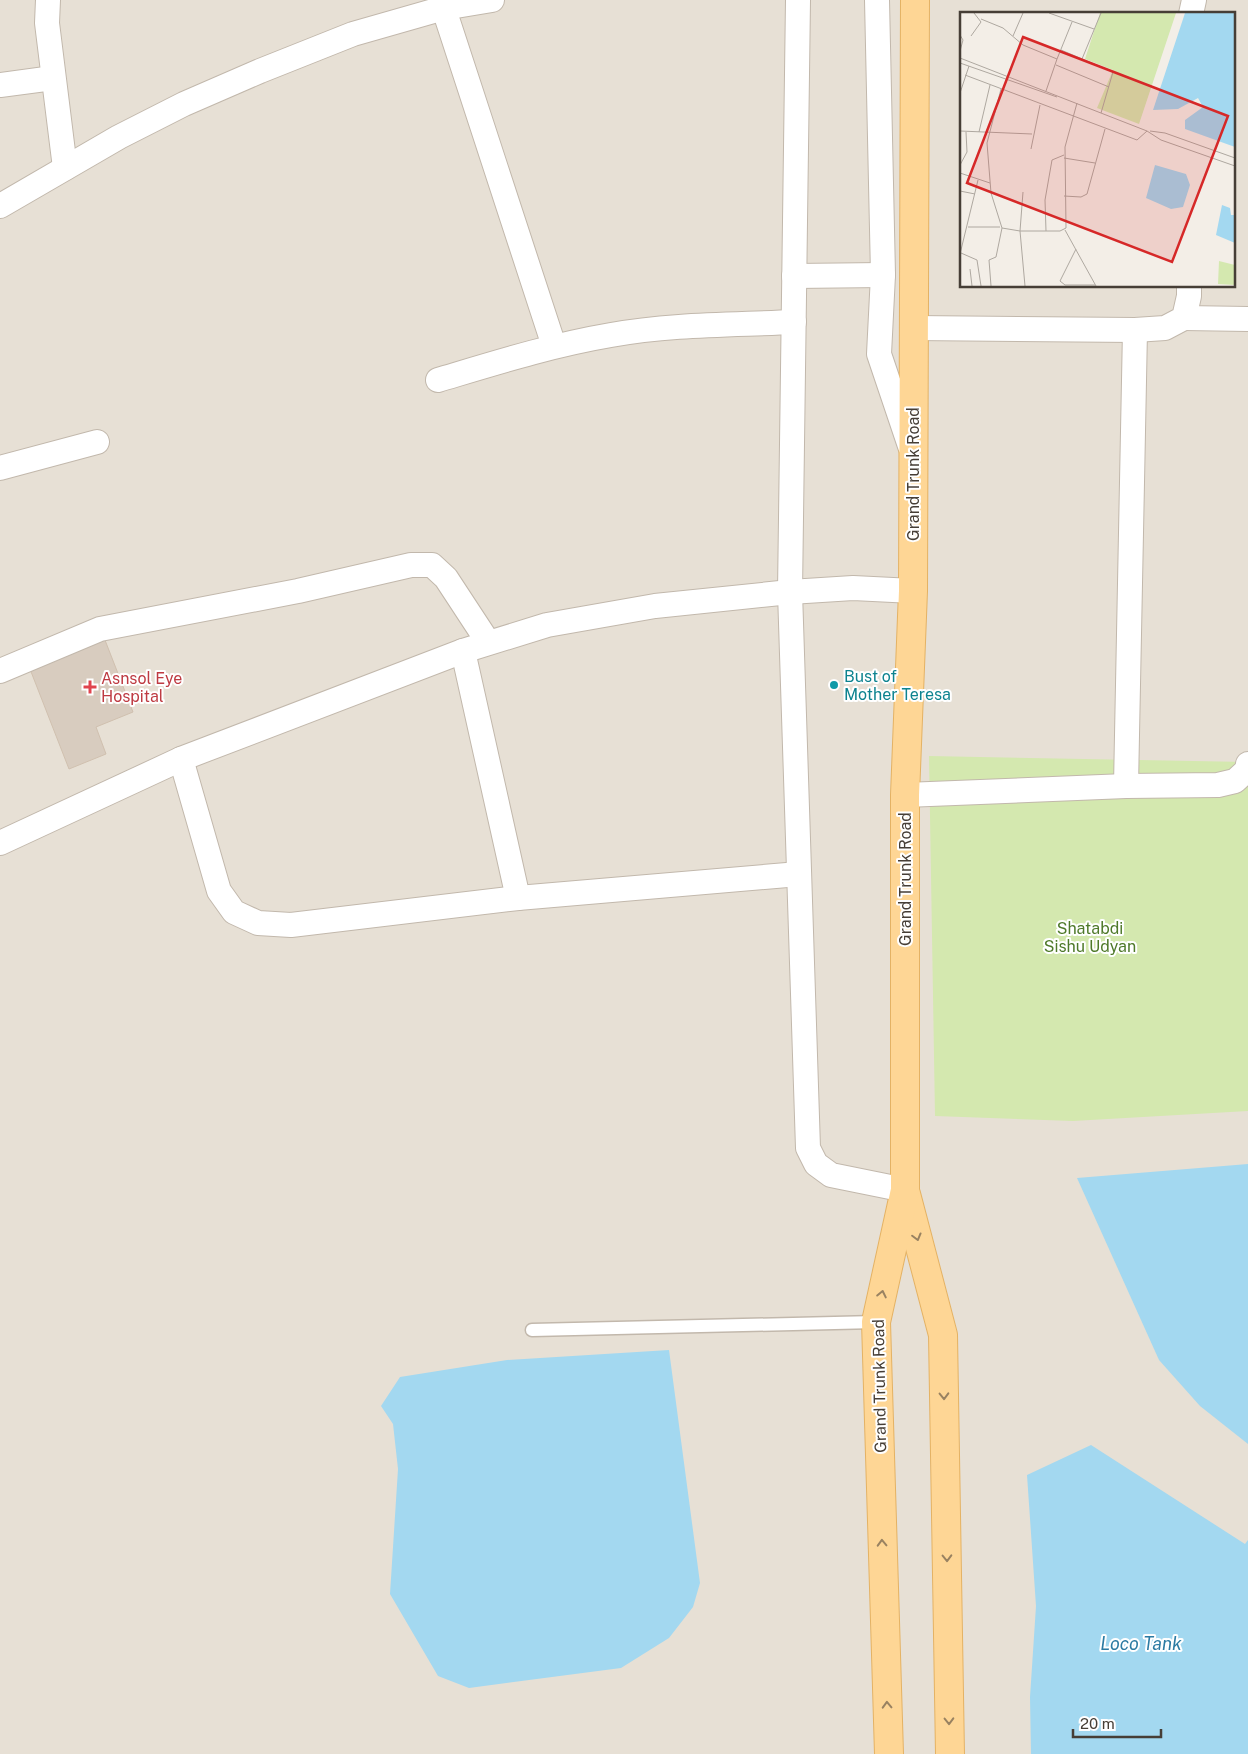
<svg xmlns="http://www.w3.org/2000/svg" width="1248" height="1754" viewBox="0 0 1248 1754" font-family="'Public Sans',sans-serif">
<rect width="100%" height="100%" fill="#f3eee7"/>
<path fill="#e7e0d5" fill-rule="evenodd" d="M 0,0 L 1248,0 L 1248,1754 L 0,1754 ZM 962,14 L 1234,14 L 1234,286 L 962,286 Z"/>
<polygon fill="#d4e8af" points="929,756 1248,762 1248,1111 1073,1121 935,1116"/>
<g fill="#a3d8f0">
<polygon points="1248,1164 1248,1444 1200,1406 1159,1360 1077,1178"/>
<polygon points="669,1350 700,1583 693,1607 669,1638 621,1668 469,1688 438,1676 390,1594 398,1469 393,1424 381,1406 400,1377 507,1360"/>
<polygon points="1091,1445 1245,1544 1248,1540 1248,1754 1031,1754 1030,1697 1036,1606 1027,1475"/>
</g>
<polygon fill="#d8ccbf" stroke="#d0c0af" points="103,635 133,712 96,727 106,754 69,769 28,664"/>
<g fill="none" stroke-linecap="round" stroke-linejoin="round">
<defs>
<polyline id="lane" points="532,1330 876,1322"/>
<g id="street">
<polyline points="48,0 47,23 65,168"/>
<polyline points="441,0 554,346"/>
<polyline points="798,0 790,592 808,1148 816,1164 831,1175 905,1190"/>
<polyline points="877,0 883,275 879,354 910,446"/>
<polyline points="1191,14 1194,0"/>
<polyline points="0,85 53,78"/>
<polyline points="0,206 119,137 184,104 260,71 353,34 444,8 492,0"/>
<polyline points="794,276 883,275"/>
<polyline points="1184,318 1248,319"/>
<polyline points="914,328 1135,330 1165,328 1184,318 1189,296 1189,286"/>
<path d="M 438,380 C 495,363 552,345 611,335 C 671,324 733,325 794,322"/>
<polyline points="0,468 97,442"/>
<polyline points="463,651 518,898"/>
<polyline points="0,671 100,629 298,591 411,565 432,565 446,578 488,642"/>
<polyline points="181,759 219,891 234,912 258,923 291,925 518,898 799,874"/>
<polyline points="1126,786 1135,330"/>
<polyline points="905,795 1126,786 1218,785 1235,781 1247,770 1248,764"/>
<polyline points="0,843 181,759 463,651 547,625 655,606 790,592 853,588 913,591"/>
</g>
<g id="primary">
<polyline points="906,1194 943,1335 950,1754"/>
<polyline points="889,1754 876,1322 905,1190 905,795 913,591 915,0"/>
</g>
</defs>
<use href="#lane" stroke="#c2b8ac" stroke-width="15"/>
<use href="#street" stroke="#c2b8ac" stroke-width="26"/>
<use href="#primary" stroke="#e4b264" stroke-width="30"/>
<use href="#lane" stroke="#fff" stroke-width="12"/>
<use href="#street" stroke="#fff" stroke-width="24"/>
<use href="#primary" stroke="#fed695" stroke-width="28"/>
</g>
<defs><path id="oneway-chevron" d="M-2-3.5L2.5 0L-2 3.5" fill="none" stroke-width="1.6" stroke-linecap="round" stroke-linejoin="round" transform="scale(1.25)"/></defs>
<g stroke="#998261">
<use href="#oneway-chevron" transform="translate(917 1237) rotate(75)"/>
<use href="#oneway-chevron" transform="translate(882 1294) rotate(-78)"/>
<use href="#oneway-chevron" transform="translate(944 1396) rotate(89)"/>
<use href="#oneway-chevron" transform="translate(882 1543) rotate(-92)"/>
<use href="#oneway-chevron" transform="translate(947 1558) rotate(89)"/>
<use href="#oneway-chevron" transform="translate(887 1705) rotate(-92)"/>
<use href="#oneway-chevron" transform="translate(949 1721) rotate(89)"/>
</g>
<circle fill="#0f9aa8" stroke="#fff" stroke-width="2" cx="834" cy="685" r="5"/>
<path fill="#e0444e" stroke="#fff" stroke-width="2" d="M87.5 679.5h5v5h5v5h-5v5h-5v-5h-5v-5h5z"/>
<g text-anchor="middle" stroke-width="4" stroke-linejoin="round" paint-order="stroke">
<g font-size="16" fill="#463e36" stroke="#fff">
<text transform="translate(913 474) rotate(-90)" y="6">Grand Trunk Road</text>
<text transform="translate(905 879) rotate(-90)" y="6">Grand Trunk Road</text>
<text transform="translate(879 1386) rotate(-91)" y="6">Grand Trunk Road</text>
</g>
<g font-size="16" fill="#0d838f" stroke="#fff" text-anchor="start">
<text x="844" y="682">Bust of<tspan x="844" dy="18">Mother Teresa</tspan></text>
</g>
<g font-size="16" fill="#be3a42" stroke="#fff" text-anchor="start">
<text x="101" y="684">Asnsol Eye<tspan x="101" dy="18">Hospital</tspan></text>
</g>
<g font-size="16" fill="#4e7929" stroke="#fff">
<text x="1090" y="934">Shatabdi<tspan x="1090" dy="18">Sishu Udyan</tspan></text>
</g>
<g font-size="18" font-style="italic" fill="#2c7ba3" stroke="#fff">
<text x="1141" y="1650">Loco Tank</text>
</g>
</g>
<g transform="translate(960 12)">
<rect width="275" height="275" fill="#f3eee7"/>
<path d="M 140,1 L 216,1 L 179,112 L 137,96 L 153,58 L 125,47 ZM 259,249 L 275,253 L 275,273 L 258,272 Z" fill="#d4e8af"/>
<path d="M 225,1 L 275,1 L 275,135 L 225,117 L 225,108 L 243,95 L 238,86 L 218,97 L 193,98 ZM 195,153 L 226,162 L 230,173 L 223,195 L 211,197 L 186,186 ZM 262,193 L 270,196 L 271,203 L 275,203 L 275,231 L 256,223 Z" fill="#a3d8f0"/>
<path fill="none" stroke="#aea8a0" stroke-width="1" d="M 89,1 L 134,17M 21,7 L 43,16 L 63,33 L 97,47 L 86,79M 0,23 L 3,28 L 0,39M 11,24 L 21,10 L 14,1M 53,24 L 63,1M 101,38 L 153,60 L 141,101M 0,46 L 187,119 L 201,128 L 275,154M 97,47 L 112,10M 122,47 L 141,1M 0,51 L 97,85M 96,53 L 149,75M 5,63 L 177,128 L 187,119M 41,77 L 27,131 L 31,181 L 42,216 L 60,219 L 63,180M 0,81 L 9,54M 0,119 L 72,122M 190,119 L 205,121 L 275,146M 19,120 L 30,73M 71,137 L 80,93M 104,146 L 135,151M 0,153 L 7,140 L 6,120M 0,161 L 30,171M 0,179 L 15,182M 104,184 L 121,185 L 127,182 L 145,117M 8,215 L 40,215M 105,218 L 136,274M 86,219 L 85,188 L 92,148 L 104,143M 116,237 L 100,269 L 105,273 L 135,273M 1,241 L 17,248 L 21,274M 0,242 L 18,168M 10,257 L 12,274M 31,274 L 29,248 L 36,245 L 42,216M 65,274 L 60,219 L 100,219 L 106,216 L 105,135 L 117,91"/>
<path fill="#d62828" fill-opacity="0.15" stroke="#d62828" stroke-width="2.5" d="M 63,25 L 268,104 L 212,250 L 7,171 Z"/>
<rect width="275" height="275" fill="none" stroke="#463e36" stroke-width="2.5"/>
</g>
<path d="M1073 1729v8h88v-8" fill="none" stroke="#463e36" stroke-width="2.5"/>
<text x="1080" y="1729" font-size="15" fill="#463e36" stroke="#ffffff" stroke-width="4" paint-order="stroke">20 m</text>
</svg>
